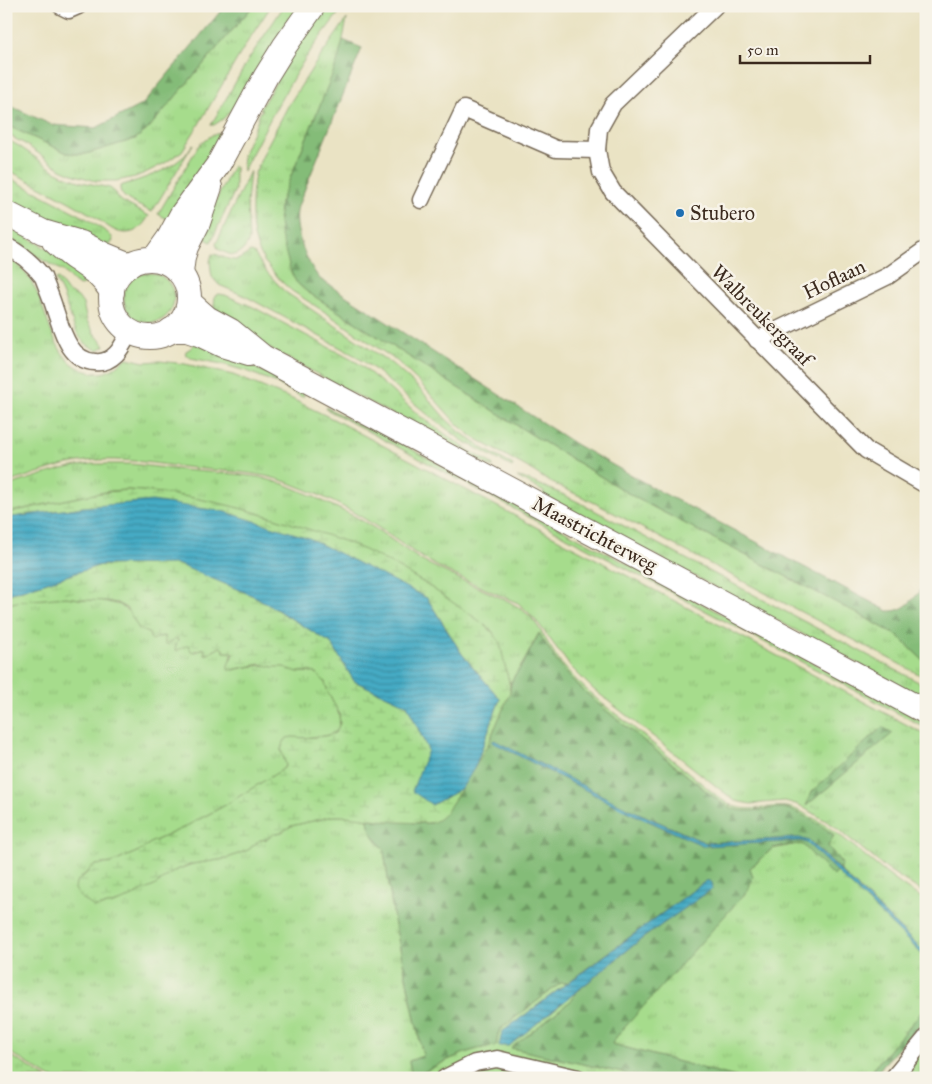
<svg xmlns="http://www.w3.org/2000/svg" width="932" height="1084" viewBox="0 0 932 1084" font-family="'IM FELL Great Primer',serif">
<defs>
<pattern id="grass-tufts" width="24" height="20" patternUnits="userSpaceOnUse" patternTransform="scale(1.25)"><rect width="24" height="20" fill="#a6dc8c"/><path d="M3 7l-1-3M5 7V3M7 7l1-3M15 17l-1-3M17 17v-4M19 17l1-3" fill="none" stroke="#90bd78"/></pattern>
<pattern id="forest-firs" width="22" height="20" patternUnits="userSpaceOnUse" patternTransform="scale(1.25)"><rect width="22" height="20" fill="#84bc78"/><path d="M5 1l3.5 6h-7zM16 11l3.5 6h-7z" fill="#6d9962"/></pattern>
<pattern id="wetland-marsh" width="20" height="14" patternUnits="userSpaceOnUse" patternTransform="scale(1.25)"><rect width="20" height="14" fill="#a6dc8c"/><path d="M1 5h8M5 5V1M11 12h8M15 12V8" fill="none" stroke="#90bd78"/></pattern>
<pattern id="water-rules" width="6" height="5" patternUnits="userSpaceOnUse" patternTransform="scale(1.25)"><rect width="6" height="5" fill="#45aac4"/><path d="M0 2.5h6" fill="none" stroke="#3b8b9f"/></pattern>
</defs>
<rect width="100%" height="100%" fill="#f7f3e8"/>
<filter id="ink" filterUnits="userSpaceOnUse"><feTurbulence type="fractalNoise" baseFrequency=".02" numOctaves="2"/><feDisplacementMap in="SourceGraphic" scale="10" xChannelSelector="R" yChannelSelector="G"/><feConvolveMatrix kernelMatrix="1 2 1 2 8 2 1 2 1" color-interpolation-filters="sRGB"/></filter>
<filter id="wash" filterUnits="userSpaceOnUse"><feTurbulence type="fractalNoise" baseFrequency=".0096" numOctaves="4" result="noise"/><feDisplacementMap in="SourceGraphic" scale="20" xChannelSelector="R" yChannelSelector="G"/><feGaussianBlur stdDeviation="1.12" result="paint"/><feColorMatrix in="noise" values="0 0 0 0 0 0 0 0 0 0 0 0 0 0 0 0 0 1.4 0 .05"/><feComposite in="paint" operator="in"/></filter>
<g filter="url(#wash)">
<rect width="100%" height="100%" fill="#eae3c4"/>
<g fill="url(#grass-tufts)" stroke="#708355" fill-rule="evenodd">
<polygon points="253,6 271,6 246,44 199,124 182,151 165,163 145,173 135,177 116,181 96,181 75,175 61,169 25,144 6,134 6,125 67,153 76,154 86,154 135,139 147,130"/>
<polygon points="284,6 303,6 243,97 223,119 214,125 211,125 250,57"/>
<path d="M 325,6 L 344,6 C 330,25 315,43 303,62 C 281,97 262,134 243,171 C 240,151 248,145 255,127 C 257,122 258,117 260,111 L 261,112 L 263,110 L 260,109 L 304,34 Z"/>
<polygon points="347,19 339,59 280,203 279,224 296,282 306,291 529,433 636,498 862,616 898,636 926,663 926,678 593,502 548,481 530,469 487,445 473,437 458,425 421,384 397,361 325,312 292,291 282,282 264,261 258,249 254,236 252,223 252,195 255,173 267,146 288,106 313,67"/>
<polygon points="221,133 173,222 158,214 199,145 212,135"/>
<path d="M 6,139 L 19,146 L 49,167 L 62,175 L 82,182 L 110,188 L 116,193 L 118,198 L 123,202 L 149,216 C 143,225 138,233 125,233 C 113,233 102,221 92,215 C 64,198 35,184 6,169 Z"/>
<path d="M 193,144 L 152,212 C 145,208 126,201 122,194 C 120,191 120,189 120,186 C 142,179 166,172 183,157 C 187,154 190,148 193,144 Z"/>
<polygon points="233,166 235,167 235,190 211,242 199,235"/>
<path d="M 250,171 L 247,203 L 249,240 C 247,246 241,254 234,255 C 229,255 222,251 218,249 L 216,244 Z"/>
<polygon points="6,176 84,217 108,233 112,237 113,241 106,249 74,231 6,201"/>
<polygon points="6,225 63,258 87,280 83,285 80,286 74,283 63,271 37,257 24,247 6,236"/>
<path d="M 250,252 L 254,253 L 266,271 L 284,291 L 392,364 L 421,390 L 444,417 L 460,432 L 484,449 L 511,464 L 513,465 L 512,467 L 463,441 L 427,414 L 373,368 L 354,355 L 245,296 L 219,285 L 212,277 L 211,271 L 210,261 L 212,254 C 220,254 228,261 236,260 C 241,259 246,255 250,252 Z"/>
<path d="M 6,255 C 16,262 26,272 32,283 C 49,311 51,364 90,372 C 96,373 103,374 108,371 C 115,369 121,362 127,358 L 144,362 L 160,361 L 185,364 L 233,375 L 292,399 L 335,420 L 926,735 L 926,894 L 887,869 L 833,825 L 799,805 L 785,801 L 751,804 L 735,801 L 593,689 L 570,666 L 538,623 L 528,612 L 518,603 C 490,591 462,579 435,565 C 411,552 391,535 368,521 C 347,508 321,495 297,486 C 262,471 229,472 193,468 C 155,464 117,456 79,462 C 54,466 30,476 6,483 ZM 892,733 L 807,805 L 812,792 L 839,768 Z"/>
<circle cx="149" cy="298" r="25"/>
<path d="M 55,279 L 58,279 L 68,292 L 78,297 L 83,304 L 87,321 L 94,333 L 105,346 L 98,350 C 75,343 73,321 65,301 C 63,294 59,287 55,279 Z"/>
<polygon points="219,294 225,295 253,307 358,363 387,387 421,417 462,446 492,464 493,468 274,351 213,315 215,296"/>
<polygon points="197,341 275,377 303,392 304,396 302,397 274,382 246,371 222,364 191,358 185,354 186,351 191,348"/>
<polygon points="326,407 364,427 368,426 926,723 926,728 326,409"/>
<path d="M 93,464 L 131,464 L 183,470 L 235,474 L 259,477 L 284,484 L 308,494 L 356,517 L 379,531 L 422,561 L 470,584 L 508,601 L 520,608 L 531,617 L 539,628 L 559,661 L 576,680 L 600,702 L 629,724 L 722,800 C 726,802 731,806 736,807 C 756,813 777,801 797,810 C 846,830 879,876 926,900 L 926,954 L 839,869 L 842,864 L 828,846 L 834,835 L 789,809 C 771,806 753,814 735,810 C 730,808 725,805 720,802 L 598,704 L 574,682 L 557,662 L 539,633 C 533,643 529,653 523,663 C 519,670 513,676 510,684 L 495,635 L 491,630 L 429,586 L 398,568 L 350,544 L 268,516 L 234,507 L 181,496 L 152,492 L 127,490 L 110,491 L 79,497 L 6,513 L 6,486 C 35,478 63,466 93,464 Z"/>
<polygon points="517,477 523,478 562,494 590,508 926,686 926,700 543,495 544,492"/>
<path d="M 55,597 L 66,597 L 86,600 L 99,600 L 120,605 L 128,611 L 149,633 L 151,640 L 163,636 L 165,637 L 165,643 C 170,643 172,639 177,638 L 189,645 L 191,651 L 196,652 L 204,648 L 205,654 C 212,655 216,647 222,647 L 224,652 L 231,652 L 232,653 L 230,659 L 233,670 C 250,666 268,663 286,667 C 291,668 295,672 300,672 C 307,673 313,670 319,675 C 327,681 327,693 333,702 C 339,712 343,722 335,733 L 325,736 L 300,738 L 283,743 L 281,750 L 286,765 L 282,770 L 222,807 L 183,828 L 157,840 L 152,842 L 139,851 L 112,863 L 96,865 L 81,877 L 94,907 L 113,904 L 154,886 L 174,871 L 192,864 L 225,859 L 248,850 L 260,840 L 267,839 L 275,833 L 282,832 L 291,826 L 333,816 L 353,816 L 368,819 C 369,831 377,841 385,850 L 384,851 L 394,920 L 423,1056 L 409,1061 L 412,1078 L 51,1078 L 6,1050 L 6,604 C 22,600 39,600 55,597 Z"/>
<polygon points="797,844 803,844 833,875 837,871 926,958 926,1007 865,1078 739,1078 612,1044 617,1036 750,868 772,849"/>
<path d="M 566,982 L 567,983 L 502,1032 L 509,1046 L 575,993 L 573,999 L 512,1048 L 645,1078 L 596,1078 L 517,1060 L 441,1078 L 413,1078 C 439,1065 466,1048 496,1046 L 498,1034 L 504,1026 L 561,983 Z"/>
<polygon points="926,1047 926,1074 922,1078 899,1078"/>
<polygon points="6,1053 47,1078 6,1078"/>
<polygon points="493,1068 516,1071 515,1078 460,1078 482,1069"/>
</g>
<g fill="url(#forest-firs)" stroke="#60734b">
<polygon points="225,6 253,6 147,130 135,139 86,154 76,154 67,153 6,125 6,104 52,125 96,128 143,104"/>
<path d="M 343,40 L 362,48 L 298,206 C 292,228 306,262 320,279 L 577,445 L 661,492 L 888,611 C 907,612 916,596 926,582 L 926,663 L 898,636 L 862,616 L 636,498 L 529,433 L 306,291 L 296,282 L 291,272 L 280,232 L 279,216 L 280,203 L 337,63 Z"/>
<path d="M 539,633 L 557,662 L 574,682 L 598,704 L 720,802 C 725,805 730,808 734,809 C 750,814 766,808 782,808 C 796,809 823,826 834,835 L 828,846 L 842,864 L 839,869 L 812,843 L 809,841 L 796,838 L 706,843 L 627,808 L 626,811 L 704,845 L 801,841 L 807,843 L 837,871 L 833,876 L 802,844 L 798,844 L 773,848 L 750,868 L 753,877 L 748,890 L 617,1036 L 612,1044 L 739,1078 L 645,1078 L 511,1048 L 573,999 L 575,993 L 640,940 L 712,889 L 706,881 L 567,983 L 561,983 L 504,1026 L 498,1034 L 496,1046 C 466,1048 439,1065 412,1078 L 409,1061 L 423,1056 L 394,920 L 384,851 L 385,850 C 376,840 369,832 368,819 L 387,821 L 418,823 L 431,823 L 439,819 L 452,803 L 481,756 L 489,742 L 510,692 C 510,678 517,674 524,662 C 529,653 534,643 539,633 Z"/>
<polygon points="882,727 893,733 806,806 812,792"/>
<polygon points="926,1007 926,1017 914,1033 912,1034 883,1065 874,1078 865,1078"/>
</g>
<g fill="url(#wetland-marsh)" stroke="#708355">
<path d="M 127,490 C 188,493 250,509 308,529 C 322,534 337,538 351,544 C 388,560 423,581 455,604 C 466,612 486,624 494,634 C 502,644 502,654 505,666 C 507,675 510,682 510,692 L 489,742 L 475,767 L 500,699 L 462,654 L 427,598 L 84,507 L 6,518 L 6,513 C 47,505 86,493 127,490 Z"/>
<polygon points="177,563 256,597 331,643 354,681 407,705 428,750 432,805 462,788 444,815 439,819 434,822 427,823 396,822 346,816 333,816 321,819 291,826 282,832 275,833 267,839 260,840 248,850 225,859 192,864 174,871 154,886 122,901 108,905 94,907 80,897 75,889 76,882 88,872 91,867 96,865 112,863 139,851 152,842 157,840 183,828 222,807 280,771 284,768 286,765 281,750 283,743 287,738 293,737 306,738 325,736 335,733 337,730 340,723 339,713 328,693 325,682 316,673 311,672 298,672 284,667 273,667 261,664 230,670 228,669 228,665 233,654 232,652 225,652 222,648 220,647 208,654 205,654 204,648 192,652 191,651 189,646 188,645 176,651 175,649 178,640 177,638 167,644 165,644 165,637 163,636 151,640 149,633 139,629 129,612 126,608 117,603 105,601 86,600 66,597 23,601 6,604 6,595 101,565"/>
</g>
<g fill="url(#water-rules)" stroke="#406a71">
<polygon points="152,501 226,512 309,538 427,598 462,654 500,699 475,767 462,788 432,805 412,791 428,750 407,705 354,681 331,643 256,597 177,564 101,565 6,595 6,518 84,507"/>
<polygon points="494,740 627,808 706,843 796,838 800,838 809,841 926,954 926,958 807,843 801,841 704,846 626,811 492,742"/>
<path d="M 706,881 C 712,880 714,884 712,889 L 640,940 L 509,1046 L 499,1046 L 502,1032 L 561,988 Z"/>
</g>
</g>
<g filter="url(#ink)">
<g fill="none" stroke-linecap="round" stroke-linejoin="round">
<defs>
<g id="minor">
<polyline points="61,6 69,10 78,6"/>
<polyline points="715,6 613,104 599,129 597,150 601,172 613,192 866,450 926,485"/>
<polyline points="421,200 464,109 556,149 597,150"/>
<path d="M 6,246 C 20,253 34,265 43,277 C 47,288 52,299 55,310 C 62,330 69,361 95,362 C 103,363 110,360 116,354 C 122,348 126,338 130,331"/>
<polyline points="757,340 888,276 926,249"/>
<polyline points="445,1078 475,1063 497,1059 578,1078"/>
<polyline points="893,1078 926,1038"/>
</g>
<g id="secondary">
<polyline points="6,213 43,232 81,243 103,254 130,265"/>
<path d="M 54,241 C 61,247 68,254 76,259 C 93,271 101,275 112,292"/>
<polyline points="154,259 169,238 182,214 218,165 266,76 284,47 313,6"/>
<circle cx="150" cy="298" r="39"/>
<polyline points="181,273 183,257 186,247 198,223 210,187"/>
<polyline points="189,302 207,318 231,331 263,357 926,712"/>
<polyline points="171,330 187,330 199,334 222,345 249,353"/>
</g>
</defs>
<use href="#minor" stroke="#786b58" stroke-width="19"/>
<use href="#secondary" stroke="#786b58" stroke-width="26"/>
<use href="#minor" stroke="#fff" stroke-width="16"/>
<use href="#secondary" stroke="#fff" stroke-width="24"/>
</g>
</g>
<circle fill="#1f6fb2" stroke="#f7f3e8" stroke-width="2" cx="680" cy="213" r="5"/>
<g text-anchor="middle" stroke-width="5" stroke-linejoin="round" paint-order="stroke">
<g font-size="20" fill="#3b2a1e" stroke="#f7f3e8" text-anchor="start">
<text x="690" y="220">Stubero</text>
</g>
<g font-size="20" fill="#3b2a1e" stroke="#f7f3e8">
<text transform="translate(834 279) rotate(-26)" y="7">Hoflaan</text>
<text transform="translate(762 315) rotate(45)" y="7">Walbreukergraaf</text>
<text transform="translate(595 534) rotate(28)" y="7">Maastrichterweg</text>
</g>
</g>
<rect width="932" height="1084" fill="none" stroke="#f7f3e8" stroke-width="25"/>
<path d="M740 55v8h130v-8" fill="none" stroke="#3b2a1e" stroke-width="2.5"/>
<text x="747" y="55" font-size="15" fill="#3b2a1e" stroke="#f7f3e8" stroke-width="4" paint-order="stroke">50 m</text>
</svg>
